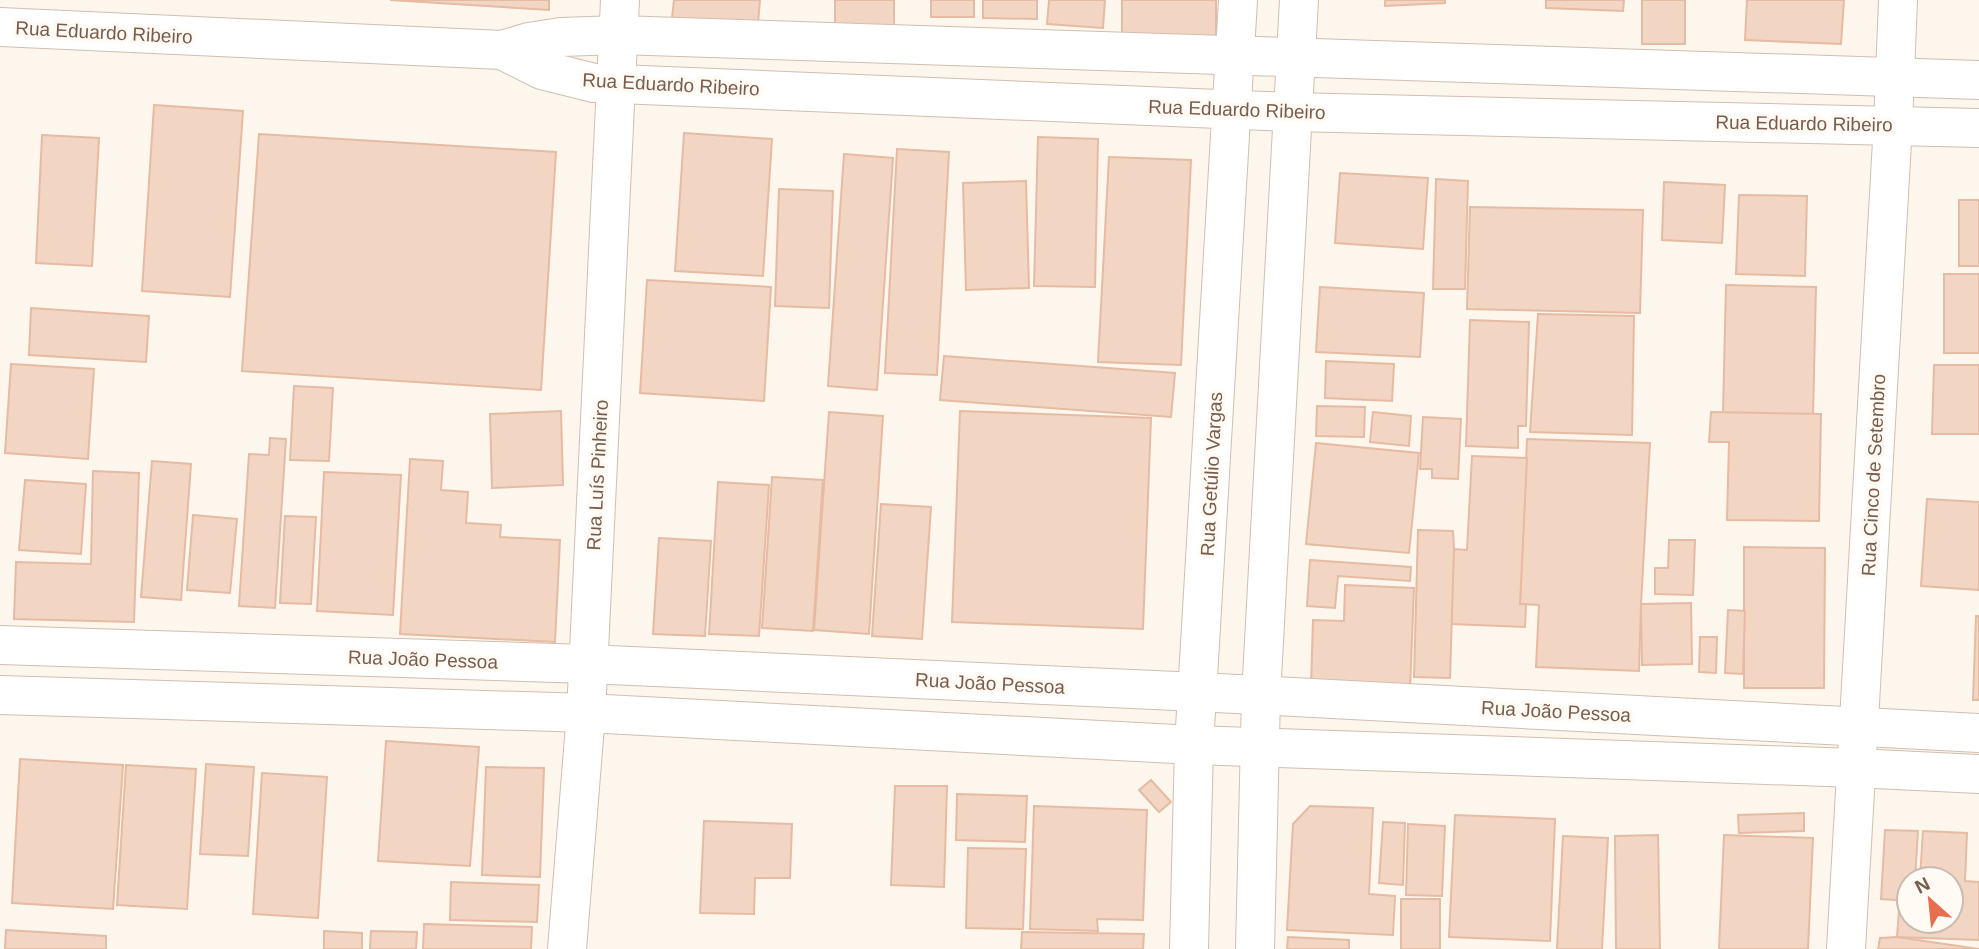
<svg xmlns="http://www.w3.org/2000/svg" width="1979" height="949" viewBox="0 0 1979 949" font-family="Helvetica,sans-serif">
<rect width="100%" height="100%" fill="#fdf6ec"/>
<g fill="#f3d5c3" stroke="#e6bba3" stroke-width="2">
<polygon points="390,0 549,0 549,10"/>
<polygon points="674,0 760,0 758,23 672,18"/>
<polygon points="835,0 894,0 894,25 835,26"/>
<rect x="931" y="0" width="43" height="17"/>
<polygon points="983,0 1037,0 1037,19 983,18"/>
<polygon points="1049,0 1105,0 1103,28 1047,24"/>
<polygon points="1122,0 1216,0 1216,40 1122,41"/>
<polygon points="1385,0 1445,0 1445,3 1385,6"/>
<polygon points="1546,0 1624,0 1623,11 1546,8"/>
<rect x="1642" y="0" width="43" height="44"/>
<polygon points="1747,0 1844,0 1841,44 1745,40"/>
<polygon points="154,105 243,111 230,297 142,291"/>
<polygon points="684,133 772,139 763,276 675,271"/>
<polygon points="259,134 556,152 541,390 242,371"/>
<polygon points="42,135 99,138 92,266 36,263"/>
<polygon points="1038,137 1098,139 1095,287 1034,286"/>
<polygon points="897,149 949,152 937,375 885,373"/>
<polygon points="844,154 893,158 877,390 828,386"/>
<polygon points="1109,157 1191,160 1181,365 1098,362"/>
<polygon points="1340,173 1428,178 1423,249 1335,243"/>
<polygon points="1436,179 1468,181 1465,289 1433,289"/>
<polygon points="1026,181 1029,288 966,290 963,183"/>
<polygon points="1664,182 1725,185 1722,243 1662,240"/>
<polygon points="779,189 833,191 829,308 775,306"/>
<polygon points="1739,195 1807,196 1805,276 1736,274"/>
<rect x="1959" y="200" width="20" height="66"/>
<polygon points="1470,207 1643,210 1640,313 1467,309"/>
<rect x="1944" y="274" width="35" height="79"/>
<polygon points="647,280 771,287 764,401 640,393"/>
<polygon points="1726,285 1816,287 1813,415 1723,413"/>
<polygon points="1320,287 1424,293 1420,357 1316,352"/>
<polygon points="31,308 149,316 146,362 29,355"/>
<polygon points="1538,314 1634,316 1632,435 1530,432"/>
<polygon points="1470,320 1529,322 1526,426 1518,426 1518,448 1466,446"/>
<polygon points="944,356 1175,373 1171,417 940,400"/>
<polygon points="1326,361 1394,364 1392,401 1325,398"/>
<polygon points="11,364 94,369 88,459 5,453"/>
<polygon points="1934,365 1979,365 1979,434 1932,434"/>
<polygon points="294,386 333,388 329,461 290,460"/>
<polygon points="1317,406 1365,407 1364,437 1316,436"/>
<polygon points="561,411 563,485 492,488 490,414"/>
<polygon points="960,411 1151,418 1143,629 952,622"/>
<polygon points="829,412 883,416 869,634 814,630"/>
<polygon points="1373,412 1411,416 1409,446 1370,442"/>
<polygon points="1711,412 1821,414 1819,521 1727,520 1729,442 1709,442"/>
<polygon points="1423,417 1461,419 1458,479 1432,478 1432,469 1420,469"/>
<polygon points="270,438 286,439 275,608 239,606 249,454 269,455"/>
<polygon points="1527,439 1650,443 1641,604 1639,671 1536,667 1539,605 1520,604"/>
<polygon points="1316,443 1419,453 1409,553 1306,544"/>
<polygon points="1472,456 1527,458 1520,604 1526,604 1525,627 1451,624 1454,549 1467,550"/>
<polygon points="410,459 443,461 441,490 468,492 466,523 501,525 500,537 560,540 555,642 400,634"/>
<polygon points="152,461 191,464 181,600 141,597"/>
<polygon points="93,471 139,473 134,622 14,619 16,562 91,564"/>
<polygon points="324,472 401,475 393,615 317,611"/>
<polygon points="772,477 823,480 813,631 762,628"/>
<polygon points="25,480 86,484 81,554 19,550"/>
<polygon points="718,482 769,485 759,636 709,634"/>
<polygon points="1927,499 1979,502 1979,590 1921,586"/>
<polygon points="881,504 931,507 922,639 872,636"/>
<polygon points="193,515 237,519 230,593 187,590"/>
<polygon points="285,516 316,517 311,604 280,603"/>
<polygon points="1418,530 1453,531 1454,549 1450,678 1414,677"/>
<polygon points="659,538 711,541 705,636 653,634"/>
<polygon points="1669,540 1695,540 1693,595 1655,594 1655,568 1668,568"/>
<polygon points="1744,547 1825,548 1824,688 1744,688"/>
<polygon points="1310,560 1411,567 1410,581 1338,576 1335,608 1307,606"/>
<polygon points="1345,585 1414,588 1410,690 1311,686 1313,620 1344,621"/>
<polygon points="1691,603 1692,664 1642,665 1641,604"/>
<polygon points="1728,610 1745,611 1743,674 1725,673"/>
<polygon points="1976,616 1979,616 1979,700 1973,700"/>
<polygon points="1700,637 1717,637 1716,673 1699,672"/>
<polygon points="386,741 479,747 470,866 378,861"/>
<polygon points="20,759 123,765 113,909 12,903"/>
<polygon points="206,764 254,767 248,856 200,854"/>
<polygon points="126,765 196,769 187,909 117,905"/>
<polygon points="486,767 544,768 540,877 482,875"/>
<polygon points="262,773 327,777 318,918 253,914"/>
<polygon points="1151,780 1171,802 1159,812 1139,790"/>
<polygon points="895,786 947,786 944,887 891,885"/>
<polygon points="957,794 1027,796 1025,842 956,840"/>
<polygon points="1034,806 1147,810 1143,920 1097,919 1098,931 1030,929"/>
<polygon points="1310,806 1373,808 1369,894 1395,896 1393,935 1287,930 1293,824"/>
<polygon points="1804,813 1804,831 1739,833 1738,815"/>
<polygon points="1455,815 1555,819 1550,941 1449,937"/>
<polygon points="704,821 792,824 790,878 755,878 754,914 700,913"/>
<polygon points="1383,822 1405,823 1403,885 1379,883"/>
<polygon points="1408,824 1445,826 1442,896 1406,895"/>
<polygon points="1885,830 1918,831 1915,879 1909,879 1909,901 1881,899"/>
<polygon points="1923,831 1967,833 1965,881 1979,882 1979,940 1897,937 1899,910 1909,910 1909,921 1951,921 1951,879 1920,879"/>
<polygon points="1658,835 1660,949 1616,949 1615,836"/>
<polygon points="1724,835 1813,838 1808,949 1719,949"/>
<polygon points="1563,836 1608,838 1602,949 1557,949"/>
<polygon points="968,848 1026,849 1023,929 966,928"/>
<polygon points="451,882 539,885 537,922 450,920"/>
<rect x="1401" y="899" width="39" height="50"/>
<polygon points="424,924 532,927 531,949 423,949"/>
<polygon points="6,930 106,936 106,949 5,949"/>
<polygon points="324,931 362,933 362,949 324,949"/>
<polygon points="371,931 417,932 416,949 370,949"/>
<polygon points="1022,932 1144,934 1143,949 1021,949"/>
<polygon points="1288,937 1349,940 1349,949 1287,949"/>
<polygon points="1897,937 1979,949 1878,949 1880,938"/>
</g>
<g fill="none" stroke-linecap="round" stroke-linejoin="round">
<defs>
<g id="minor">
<polyline points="0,27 502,50 529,42 561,37 618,35 1979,80"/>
<polyline points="502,50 542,70 594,83 1291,112 1979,128"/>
<polyline points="0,645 588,664 1198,692 1979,733"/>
<polyline points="0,695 586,713 1194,745 1855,768 1979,774"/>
<polyline points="567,949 586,713 620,0"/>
<polyline points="1189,949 1194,745 1238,0"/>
<polyline points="1255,949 1261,696 1299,0"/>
<polyline points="1846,949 1893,124 1898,0"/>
</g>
</defs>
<use href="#minor" stroke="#d1beb0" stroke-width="40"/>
<use href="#minor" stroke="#fff" stroke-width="38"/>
</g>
<g text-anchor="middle" stroke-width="7" stroke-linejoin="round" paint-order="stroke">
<g font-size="19" fill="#7a5c4d" stroke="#fffaf3">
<text transform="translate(104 32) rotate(3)" y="7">Rua Eduardo Ribeiro</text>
<text transform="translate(671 84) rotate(3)" y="7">Rua Eduardo Ribeiro</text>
<text transform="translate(1237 109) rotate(2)" y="7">Rua Eduardo Ribeiro</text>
<text transform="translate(1804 123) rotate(1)" y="7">Rua Eduardo Ribeiro</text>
<text transform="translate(1211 474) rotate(-87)" y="7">Rua Getúlio Vargas</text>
<text transform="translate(597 475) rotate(-87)" y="7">Rua Luís Pinheiro</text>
<text transform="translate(1873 475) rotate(-87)" y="7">Rua Cinco de Setembro</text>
<text transform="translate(423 659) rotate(2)" y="7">Rua João Pessoa</text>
<text transform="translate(990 683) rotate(3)" y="7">Rua João Pessoa</text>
<text transform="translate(1556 711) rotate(3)" y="7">Rua João Pessoa</text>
</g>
</g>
<g transform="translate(1930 900) rotate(333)"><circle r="33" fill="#fffaf3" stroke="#cabbb1" stroke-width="2"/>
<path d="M0-5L12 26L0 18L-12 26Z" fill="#e76f51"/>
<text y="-10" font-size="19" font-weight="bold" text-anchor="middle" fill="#7a5c4d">N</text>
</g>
</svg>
